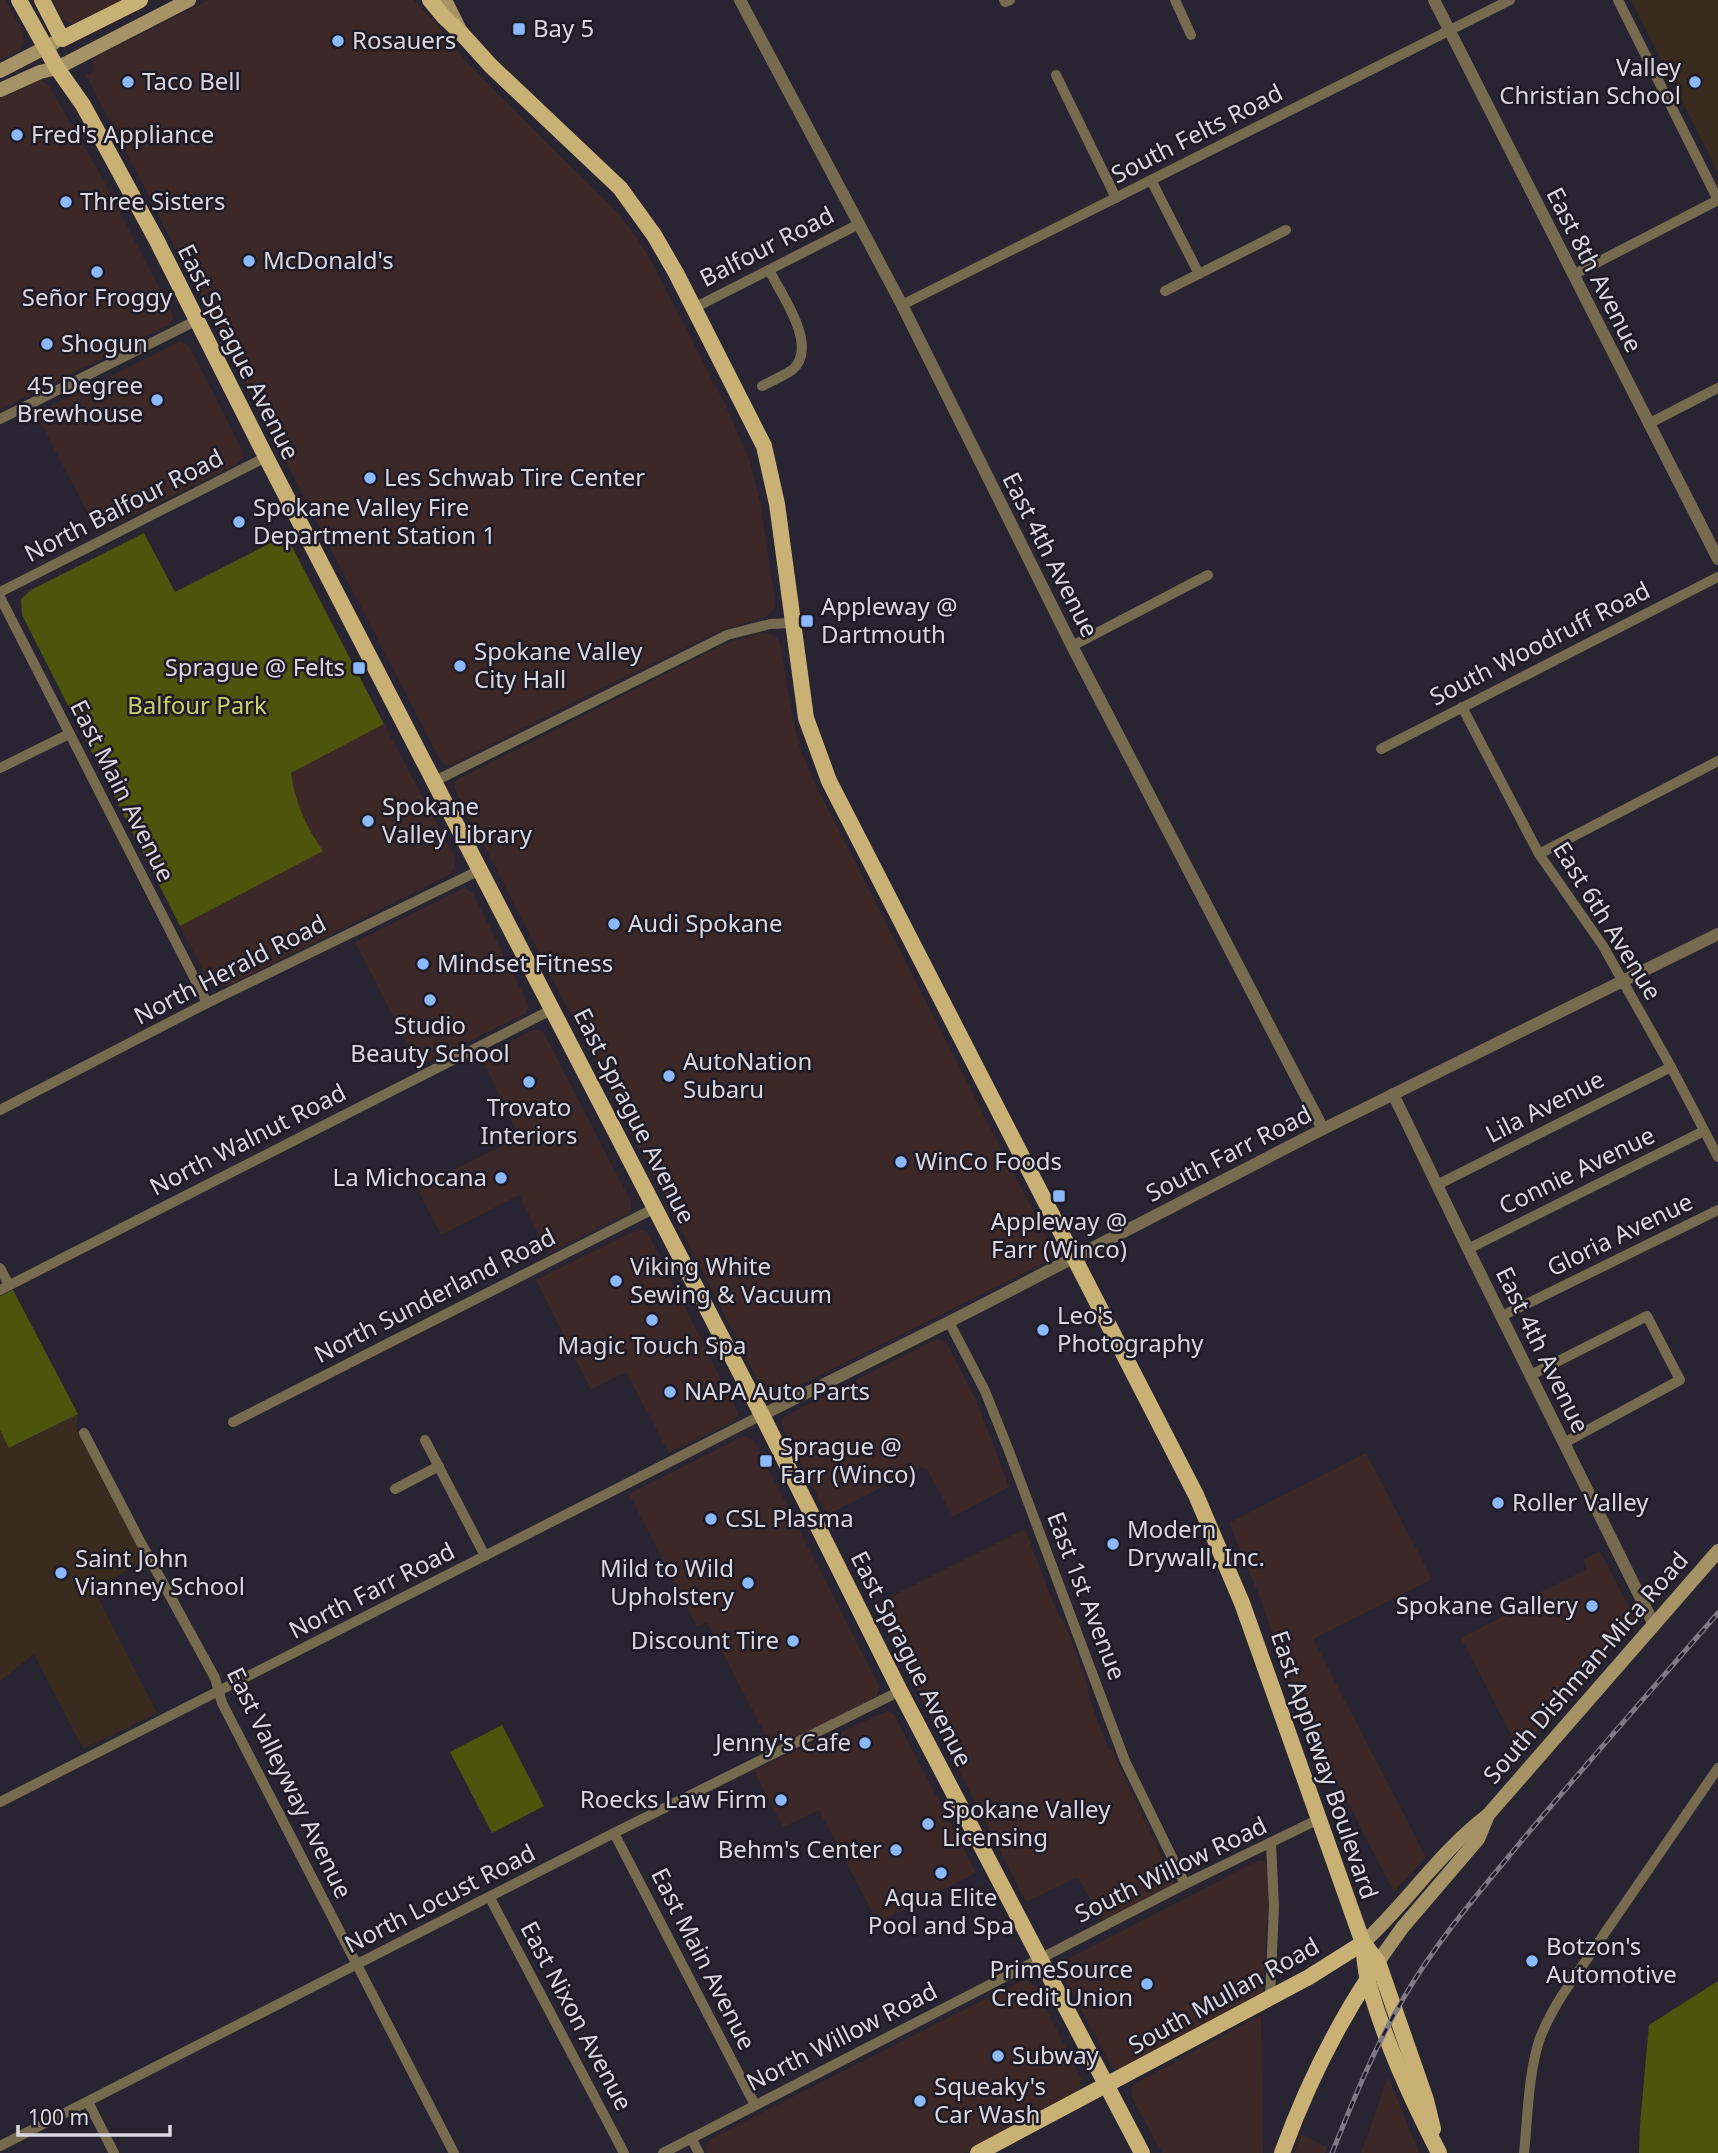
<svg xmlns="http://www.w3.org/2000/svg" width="1718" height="2153" viewBox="0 0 1718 2153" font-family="'Noto Sans',sans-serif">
<rect width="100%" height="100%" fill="#282431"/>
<g fill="#3c2827">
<polygon points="0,0 6,0 23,33 24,41 20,50 0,60"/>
<polygon points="53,0 123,0 72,24 63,19"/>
<polygon points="209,0 414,0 434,21 470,66 619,214 637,238 654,266 726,406 749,459 760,502 775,601 774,609 768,616 718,632 592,693 453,764 447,765 441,762 86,75 94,71 92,62 98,56"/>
<polygon points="40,80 49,86 101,175 172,313 173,319 169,325 0,410 0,98 34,81"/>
<polygon points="181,341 189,346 243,451 243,458 238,463 98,533 36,413"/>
<polygon points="760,633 770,634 777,638 780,644 794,725 800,748 813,780 1054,1252 1052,1257 1048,1261 773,1399 765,1394 454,787 455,782 460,778 722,645"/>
<polygon points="384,724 454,856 454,869 450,874 228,986 216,987 209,982 180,926 322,851 304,820 297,804 290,773"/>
<polygon points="464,888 472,892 529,1006 526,1013 419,1067 355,942"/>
<polygon points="533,1030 537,1030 544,1033 631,1202 631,1210 628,1213 548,1253 519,1195 441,1235 417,1188 510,1142 517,1132 481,1057"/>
<polygon points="639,1229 647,1232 738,1413 734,1421 669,1453 626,1372 591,1390 536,1280"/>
<polygon points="936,1339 946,1342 977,1402 1009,1487 953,1517 927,1469 922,1467 827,1515 782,1426 782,1418"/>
<polygon points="742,1437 746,1437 753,1439 879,1686 877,1696 773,1750 707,1622 697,1627 629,1494"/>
<polygon points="1366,1453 1432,1579 1313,1639 1426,1857 1394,1892 1296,1703 1260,1598 1229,1523"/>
<polygon points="1025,1529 1057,1612 1066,1626 1085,1678 1090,1700 1108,1748 1114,1752 1123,1775 1174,1881 1174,1886 1103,1923 1078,1877 1026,1902 874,1605"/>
<polygon points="1600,1551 1634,1616 1633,1622 1520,1752 1461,1638 1535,1600 1533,1596 1587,1569 1583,1559"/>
<polygon points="886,1711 894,1714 976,1873 878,1923 819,1810 783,1827 754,1771 805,1745 818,1743"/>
<polygon points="1259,1860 1265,1862 1268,1867 1270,1908 1266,1927 1263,1992 1119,2070 1112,2068 1061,1970 1062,1962"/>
<polygon points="1023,1980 1027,1980 1034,1985 1081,2078 1080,2087 1074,2094 964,2153 708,2153 706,2147 710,2139"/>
<polygon points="1261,2015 1263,2153 1162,2153 1132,2097 1132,2087 1135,2084"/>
<polygon points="1388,2077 1419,2153 1361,2153"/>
<polygon points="1301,2134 1327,2147 1325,2153 1294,2153"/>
</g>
<g fill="#392b1e">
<polygon points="1631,0 1718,0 1718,172 1714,164"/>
<polygon points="78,1414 76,1426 145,1561 100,1585 96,1594 157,1713 83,1749 34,1654 0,1681 0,1430 10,1448"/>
</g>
<g fill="#4d540c">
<path d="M 144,533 L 175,592 L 286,535 L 384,724 L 291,773 C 295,803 306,826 323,851 L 180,926 L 22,615 L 21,599 L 31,590 Z"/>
<polygon points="13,1290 78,1414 9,1448 0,1430 0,1296"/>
<polygon points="502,1725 544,1806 492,1833 450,1752"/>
<polygon points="1718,1981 1718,2153 1639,2153 1640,2124 1649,2025"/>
</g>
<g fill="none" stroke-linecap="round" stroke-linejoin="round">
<g stroke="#776b4f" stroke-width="10">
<polyline points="1004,0 1005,2 1010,0"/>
<polyline points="1175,0 1191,35"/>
<polyline points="1618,0 1718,200"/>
<polyline points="1056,75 1116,198"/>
<polyline points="1151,180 1199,274"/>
<polyline points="1573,275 1718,200"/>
<polyline points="1165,291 1286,230"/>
<polyline points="902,305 1510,0"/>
<polyline points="694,308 859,224"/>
<path d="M 762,386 C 772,381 783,376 792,370 C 820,347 781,294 769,270"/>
<polyline points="0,419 197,320"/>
<polyline points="1648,424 1718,388"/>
<polyline points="0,592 266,457"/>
<polyline points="0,597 207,1003"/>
<polyline points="1072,646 1208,575"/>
<polyline points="1462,707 1539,854 1603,946 1671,1067 1718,1157"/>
<polyline points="1381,749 1718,577"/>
<polyline points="0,768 69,734"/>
<polyline points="435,781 727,635 770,624 792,623"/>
<polyline points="1539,854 1718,761"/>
<polyline points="0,1110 207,1003 480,870"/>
<polyline points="1437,1185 1671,1067"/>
<polyline points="1468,1249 1704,1131"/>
<polyline points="0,1268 9,1285"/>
<polyline points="0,1290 553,1009"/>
<polyline points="1502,1316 1718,1210"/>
<polyline points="949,1322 985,1391 1009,1451 1125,1761 1185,1884"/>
<polyline points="1531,1375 1647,1316 1680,1380 1564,1443"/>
<polyline points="233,1422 655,1208"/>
<polyline points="84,1433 141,1543 215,1678 222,1703 454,2153"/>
<polyline points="425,1440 485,1556"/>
<polyline points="395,1489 439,1466"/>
<polyline points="0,1802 762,1415"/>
<polyline points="614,1833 755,2105"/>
<polyline points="490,1898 624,2153"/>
<polyline points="1270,1998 1274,1906 1271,1844"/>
<polyline points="88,2102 114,2153"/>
<polyline points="691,2138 699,2153"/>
<polyline points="0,2146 614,1833 900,1691"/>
<polyline points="663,2153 1185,1884 1319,1819"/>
<path d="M 1524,2153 C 1528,2115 1528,2074 1540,2038 C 1546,2023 1554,2008 1563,1994 L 1718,1768"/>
</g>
<g stroke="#776b4f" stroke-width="12">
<polyline points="740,0 902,305 1072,646 1323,1129"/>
<polyline points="1434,0 1718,559"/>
<polyline points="1393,1094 1468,1249 1654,1625"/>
<polyline points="762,1415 949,1322 1323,1129 1718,934"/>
</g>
<g stroke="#a59265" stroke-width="14">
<polyline points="445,0 460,30"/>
<polyline points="0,71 54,43"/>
<polyline points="0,90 40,72 57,68 189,0"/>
<path d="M 1363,1943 C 1407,1903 1440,1851 1488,1815 L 1718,1551"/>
<polyline points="1378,1962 1402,1928 1478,1839 1488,1815"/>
</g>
<g stroke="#c9b075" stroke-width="16">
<polyline points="19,0 57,68 83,105 157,241 266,457 762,1415 900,1691 1142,2153"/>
<polyline points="42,0 62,39 140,0"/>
<path d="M 430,0 L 444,17 L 462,34 L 491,66 L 620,188 L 654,235 L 676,273 L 764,446 L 777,504 L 806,718 L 829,781 L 1196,1495 L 1242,1603 L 1363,1943 C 1364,1955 1365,1968 1368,1981 C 1384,2040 1411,2098 1439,2153"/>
<polyline points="1364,1944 1378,1962 1426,2100 1433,2129"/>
<polyline points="978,2153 1309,1977 1363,1943"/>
<path d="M 1282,2153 C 1305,2090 1334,2030 1371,1974"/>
</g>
<defs>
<path id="rail" d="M 1332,2153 C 1353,2101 1374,2048 1403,1999 C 1437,1940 1481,1890 1524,1838 C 1588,1762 1653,1688 1718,1613"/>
</defs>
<use href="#rail" stroke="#7e7b85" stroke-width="5"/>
<use href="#rail" stroke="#1e1b27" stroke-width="2.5" stroke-dasharray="8" stroke-linecap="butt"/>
</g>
<g fill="#8cb9fc" stroke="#1e1b27" stroke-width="2.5">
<rect x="512" y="22" width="14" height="14" rx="3.5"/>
<circle cx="338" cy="41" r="7"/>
<circle cx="128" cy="82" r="7"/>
<circle cx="1695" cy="82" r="7"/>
<circle cx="17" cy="135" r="7"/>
<circle cx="66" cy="202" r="7"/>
<circle cx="249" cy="261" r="7"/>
<circle cx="97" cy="272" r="7"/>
<circle cx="47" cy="344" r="7"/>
<circle cx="157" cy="400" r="7"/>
<circle cx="370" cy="478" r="7"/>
<circle cx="239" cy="522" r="7"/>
<rect x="800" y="614" width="14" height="14" rx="3.5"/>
<circle cx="460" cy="666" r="7"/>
<rect x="352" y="661" width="14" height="14" rx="3.5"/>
<circle cx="368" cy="821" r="7"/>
<circle cx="614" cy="924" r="7"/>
<circle cx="423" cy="964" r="7"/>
<circle cx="430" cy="1000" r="7"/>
<circle cx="669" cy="1076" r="7"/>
<circle cx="529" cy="1082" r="7"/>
<circle cx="901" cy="1162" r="7"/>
<circle cx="501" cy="1178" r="7"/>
<rect x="1052" y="1189" width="14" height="14" rx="3.5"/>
<circle cx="616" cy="1281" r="7"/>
<circle cx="652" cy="1320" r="7"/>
<circle cx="1043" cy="1330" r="7"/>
<circle cx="670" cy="1392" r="7"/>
<rect x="759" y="1454" width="14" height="14" rx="3.5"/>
<circle cx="1498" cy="1503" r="7"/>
<circle cx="711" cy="1519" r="7"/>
<circle cx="1113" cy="1544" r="7"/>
<circle cx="61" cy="1573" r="7"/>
<circle cx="748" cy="1583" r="7"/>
<circle cx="1592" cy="1606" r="7"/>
<circle cx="793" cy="1641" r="7"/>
<circle cx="865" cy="1743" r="7"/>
<circle cx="781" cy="1800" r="7"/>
<circle cx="928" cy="1824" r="7"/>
<circle cx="896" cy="1850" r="7"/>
<circle cx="941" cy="1873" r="7"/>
<circle cx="1532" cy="1961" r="7"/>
<circle cx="1147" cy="1984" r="7"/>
<circle cx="998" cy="2056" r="7"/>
<circle cx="920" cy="2101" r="7"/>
</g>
<g text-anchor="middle" stroke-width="5" stroke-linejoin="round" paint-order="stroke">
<g font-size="24" fill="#d9d7df" stroke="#1e1b27" text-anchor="start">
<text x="533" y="37">Bay 5</text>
<text x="352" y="49">Rosauers</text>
<text x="1681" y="76" text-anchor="end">Valley<tspan x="1681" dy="28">Christian School</tspan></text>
<text x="142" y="90">Taco Bell</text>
<text x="31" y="143">Fred's Appliance</text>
<text x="80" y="210">Three Sisters</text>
<text x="263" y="269">McDonald's</text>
<text x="97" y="306" text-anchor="middle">Señor Froggy</text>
<text x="61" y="352">Shogun</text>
<text x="143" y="394" text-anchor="end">45 Degree<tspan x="143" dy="28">Brewhouse</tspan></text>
<text x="384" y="486">Les Schwab Tire Center</text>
<text x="253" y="516">Spokane Valley Fire<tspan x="253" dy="28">Department Station 1</tspan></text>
<text x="821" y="615">Appleway @<tspan x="821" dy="28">Dartmouth</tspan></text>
<text x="474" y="660">Spokane Valley<tspan x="474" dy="28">City Hall</tspan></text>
<text x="345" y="676" text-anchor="end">Sprague @ Felts</text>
<text x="382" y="815">Spokane<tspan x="382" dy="28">Valley Library</tspan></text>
<text x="628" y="932">Audi Spokane</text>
<text x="437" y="972">Mindset Fitness</text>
<text x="430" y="1034" text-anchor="middle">Studio<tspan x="430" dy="28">Beauty School</tspan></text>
<text x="683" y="1070">AutoNation<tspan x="683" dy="28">Subaru</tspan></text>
<text x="529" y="1116" text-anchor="middle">Trovato<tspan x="529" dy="28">Interiors</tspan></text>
<text x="915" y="1170">WinCo Foods</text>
<text x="487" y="1186" text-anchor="end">La Michocana</text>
<text x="1059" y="1230" text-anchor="middle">Appleway @<tspan x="1059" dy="28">Farr (Winco)</tspan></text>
<text x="630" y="1275">Viking White<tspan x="630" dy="28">Sewing &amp; Vacuum</tspan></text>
<text x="1057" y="1324">Leo's<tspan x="1057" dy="28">Photography</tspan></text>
<text x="652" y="1354" text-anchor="middle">Magic Touch Spa</text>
<text x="684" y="1400">NAPA Auto Parts</text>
<text x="780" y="1455">Sprague @<tspan x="780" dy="28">Farr (Winco)</tspan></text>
<text x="1512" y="1511">Roller Valley</text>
<text x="725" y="1527">CSL Plasma</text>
<text x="1127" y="1538">Modern<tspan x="1127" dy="28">Drywall, Inc.</tspan></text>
<text x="75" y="1567">Saint John<tspan x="75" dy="28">Vianney School</tspan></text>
<text x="734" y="1577" text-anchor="end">Mild to Wild<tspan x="734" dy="28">Upholstery</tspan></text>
<text x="1578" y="1614" text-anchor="end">Spokane Gallery</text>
<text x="779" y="1649" text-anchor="end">Discount Tire</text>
<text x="851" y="1751" text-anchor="end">Jenny's Cafe</text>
<text x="767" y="1808" text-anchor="end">Roecks Law Firm</text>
<text x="942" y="1818">Spokane Valley<tspan x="942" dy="28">Licensing</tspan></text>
<text x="882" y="1858" text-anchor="end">Behm's Center</text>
<text x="941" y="1906" text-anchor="middle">Aqua Elite<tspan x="941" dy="28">Pool and Spa</tspan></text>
<text x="1546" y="1955">Botzon's<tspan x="1546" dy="28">Automotive</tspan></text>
<text x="1133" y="1978" text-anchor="end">PrimeSource<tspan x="1133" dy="28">Credit Union</tspan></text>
<text x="1012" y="2064">Subway</text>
<text x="934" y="2095">Squeaky's<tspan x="934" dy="28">Car Wash</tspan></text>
</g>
<g font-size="24" fill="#d9d7df" stroke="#1e1b27">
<text transform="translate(1197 134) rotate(-27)" y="8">South Felts Road</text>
<text transform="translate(767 247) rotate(-27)" y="8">Balfour Road</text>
<text transform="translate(1594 270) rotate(63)" y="8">East 8th Avenue</text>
<text transform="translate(238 352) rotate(63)" y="8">East Sprague Avenue</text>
<text transform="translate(124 506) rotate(-27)" y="8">North Balfour Road</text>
<text transform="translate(1050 555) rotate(63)" y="8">East 4th Avenue</text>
<text transform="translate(1540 644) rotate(-27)" y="8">South Woodruff Road</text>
<text transform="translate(122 791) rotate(63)" y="8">East Main Avenue</text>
<text transform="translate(1607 921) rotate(58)" y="8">East 6th Avenue</text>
<text transform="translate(230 970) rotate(-27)" y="8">North Herald Road</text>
<text transform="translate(1545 1107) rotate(-27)" y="8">Lila Avenue</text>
<text transform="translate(634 1116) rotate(63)" y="8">East Sprague Avenue</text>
<text transform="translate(248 1140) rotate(-27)" y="8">North Walnut Road</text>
<text transform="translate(1229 1154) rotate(-27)" y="8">South Farr Road</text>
<text transform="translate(1577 1171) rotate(-26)" y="8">Connie Avenue</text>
<text transform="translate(1620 1235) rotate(-26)" y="8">Gloria Avenue</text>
<text transform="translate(435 1296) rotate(-27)" y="8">North Sunderland Road</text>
<text transform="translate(1542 1350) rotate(64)" y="8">East 4th Avenue</text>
<text transform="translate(372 1591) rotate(-27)" y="8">North Farr Road</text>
<text transform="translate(1086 1596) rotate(69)" y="8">East 1st Avenue</text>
<text transform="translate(911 1659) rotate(63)" y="8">East Sprague Avenue</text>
<text transform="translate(1586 1668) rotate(-49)" y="8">South Dishman-Mica Road</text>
<text transform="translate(1324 1765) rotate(71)" y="8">East Appleway Boulevard</text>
<text transform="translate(289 1783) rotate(64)" y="8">East Valleyway Avenue</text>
<text transform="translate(1171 1870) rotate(-26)" y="8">South Willow Road</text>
<text transform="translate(440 1899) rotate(-27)" y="8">North Locust Road</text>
<text transform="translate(703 1959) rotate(63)" y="8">East Main Avenue</text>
<text transform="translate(1224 1996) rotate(-29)" y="8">South Mullan Road</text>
<text transform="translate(576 2016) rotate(62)" y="8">East Nixon Avenue</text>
<text transform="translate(842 2037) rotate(-27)" y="8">North Willow Road</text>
</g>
<g font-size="24" fill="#c7d36e" stroke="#1e1b27">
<text x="197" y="714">Balfour Park</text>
</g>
</g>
<path d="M18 2125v10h152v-10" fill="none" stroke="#d9d7df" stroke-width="3.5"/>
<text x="28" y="2125" font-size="21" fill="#d9d7df" stroke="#1e1b27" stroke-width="5" paint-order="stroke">100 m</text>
</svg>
